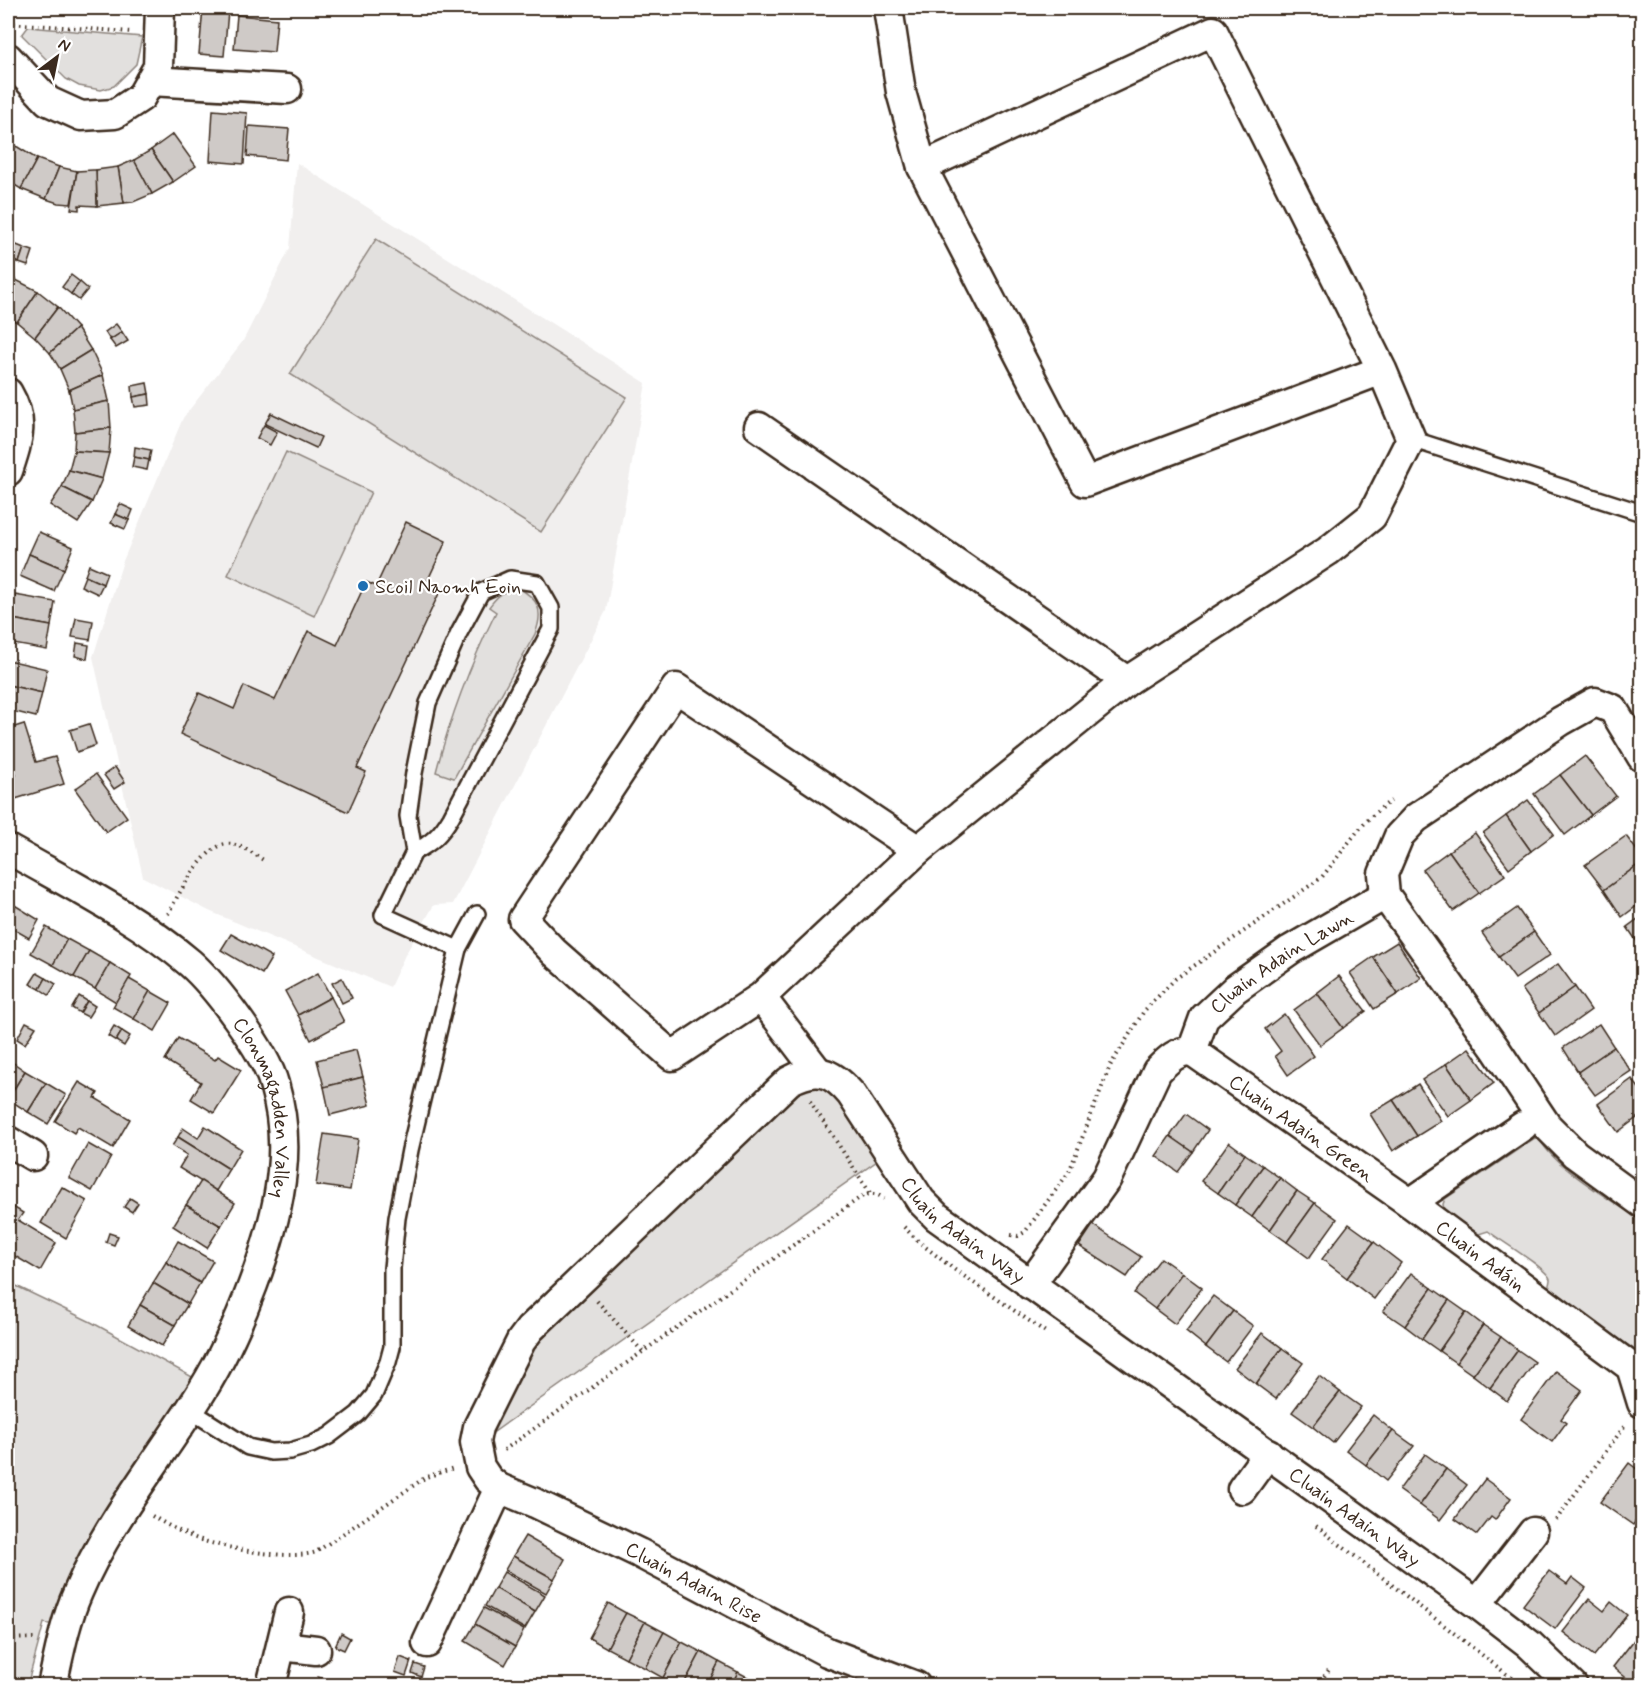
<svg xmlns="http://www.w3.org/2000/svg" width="1650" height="1693" viewBox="0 0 1650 1693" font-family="Mynerve,sans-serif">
<rect width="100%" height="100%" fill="#fff"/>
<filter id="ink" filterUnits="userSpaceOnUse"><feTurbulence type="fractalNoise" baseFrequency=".0167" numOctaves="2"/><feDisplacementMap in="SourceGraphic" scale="12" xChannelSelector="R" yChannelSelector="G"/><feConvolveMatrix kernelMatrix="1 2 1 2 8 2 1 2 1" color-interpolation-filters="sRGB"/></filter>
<g filter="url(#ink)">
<polygon fill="#f1efee" points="297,163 646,383 606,611 453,904 434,905 405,955 390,987 209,911 143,877 93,657 123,561 183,418 243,341 290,248"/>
<g fill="#e2e0de" stroke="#8e857e" stroke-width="1.5">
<polygon points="28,27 142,37 136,64 114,86 101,90 79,86 66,79 22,35"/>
<polygon points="376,239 627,397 541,532 290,374"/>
<polygon points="286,452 371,492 314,616 228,575"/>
<path d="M 517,587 C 539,599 544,611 535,634 L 454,778 L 436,772 C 451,714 470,665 496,612 L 489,607 C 497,596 503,591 517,587 Z"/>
<polygon points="799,1085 828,1085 877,1161 491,1434 490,1417 548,1321"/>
<path d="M 1535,1138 L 1540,1140 C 1557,1169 1613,1201 1642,1221 L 1642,1355 L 1552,1291 L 1548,1288 C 1549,1285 1550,1282 1550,1279 C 1548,1269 1498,1239 1488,1231 L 1479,1234 L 1444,1210 L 1443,1204 L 1445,1199 Z"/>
<polygon points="8,1282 91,1322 196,1379 162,1431 143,1454 113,1500 54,1625 44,1623 27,1686 8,1685"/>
</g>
<g fill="#cfcac7" stroke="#3b2a1e" stroke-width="1.5">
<polygon points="203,8 228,11 224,56 199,54"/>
<polygon points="237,15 277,19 274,52 234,49"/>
<polygon points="213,110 247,113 244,164 210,161"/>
<polygon points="249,126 289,129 286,160 247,156"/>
<polygon points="173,134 196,166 173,182 151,150"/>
<polygon points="8,140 16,146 8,160"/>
<polygon points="16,146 37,159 21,189 8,181 8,160"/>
<polygon points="151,150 173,182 152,194 134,160"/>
<polygon points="37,159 59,167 46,199 21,189"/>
<polygon points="134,160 152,194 133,202 124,203 118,167"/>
<polygon points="59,167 77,171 71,204 58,203 46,199"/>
<polygon points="118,167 124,203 97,206 96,170"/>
<polygon points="93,170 96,170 97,206 79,205 79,210 71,209 77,171"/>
<polygon points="14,244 24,248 19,263 9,259"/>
<polygon points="24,248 33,251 28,266 19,263"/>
<polygon points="71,275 80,282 71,294 62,287"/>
<polygon points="14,279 38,291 17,322 8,318 8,292"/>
<polygon points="80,282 88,289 79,300 71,294"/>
<polygon points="38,291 58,307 35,337 17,322"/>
<polygon points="58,307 77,328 50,353 35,337"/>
<polygon points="116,324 122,332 110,340 105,332"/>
<polygon points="77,328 91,350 60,369 50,353"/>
<polygon points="122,332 128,341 116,348 110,340"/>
<polygon points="91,350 103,375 69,390 60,369"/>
<polygon points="103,375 109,401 73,409 69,390"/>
<polygon points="147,383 149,394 133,397 132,386"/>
<polygon points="149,394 150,405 135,407 133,397"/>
<polygon points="109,401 111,428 75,432 73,409"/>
<polygon points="271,413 321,437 316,448 265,424"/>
<polygon points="264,425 277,432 270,445 257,438"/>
<polygon points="111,428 109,453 74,451 75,432"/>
<polygon points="135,447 151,450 149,460 134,457"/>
<polygon points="74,451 109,453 102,479 69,470"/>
<polygon points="134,457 149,460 147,470 132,467"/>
<polygon points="69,470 102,479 92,502 62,487"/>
<polygon points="62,487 92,502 78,523 50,505"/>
<polygon points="120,504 133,510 129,520 115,514"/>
<polygon points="115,514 129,520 125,529 111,523"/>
<polygon points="406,522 446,541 427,582 441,589 357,768 366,772 348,812 180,734 199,693 234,709 244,686 275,700 308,631 337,645 366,582 376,586"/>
<polygon points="39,532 73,547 64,569 29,554"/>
<polygon points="29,554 64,569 54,591 20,576"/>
<polygon points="89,565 107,573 103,584 85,576"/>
<polygon points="85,576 103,584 98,594 81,586"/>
<polygon points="15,595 55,602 51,626 12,619"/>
<polygon points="76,618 93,621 90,640 72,637"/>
<polygon points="12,619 51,626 47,650 8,643"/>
<polygon points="77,643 89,645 87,659 75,656"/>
<polygon points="8,660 47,669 42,693 8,685"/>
<polygon points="8,685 42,693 36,717 8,710"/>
<polygon points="24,724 36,762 55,757 64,784 12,800 8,786 8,777 16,775 8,748 8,729"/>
<polygon points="89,724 96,745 77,752 70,730"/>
<polygon points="1585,756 1616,796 1591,815 1560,775"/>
<polygon points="115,767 125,782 114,789 104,775"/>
<polygon points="96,774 127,817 106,832 75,789"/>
<polygon points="1560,775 1591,815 1565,835 1534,794"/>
<polygon points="1528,800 1554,834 1531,851 1506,816"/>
<polygon points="1506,816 1531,851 1509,868 1483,833"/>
<polygon points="1475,833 1505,875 1479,893 1449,851"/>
<polygon points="1626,836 1642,857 1642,862 1604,890 1585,865"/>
<polygon points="1449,851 1479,893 1453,911 1423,870"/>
<polygon points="1642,862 1642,902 1622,917 1604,890"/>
<polygon points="8,901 39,920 29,938 8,926"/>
<polygon points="1517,908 1534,932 1499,957 1482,933"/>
<polygon points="1642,916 1642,949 1627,927"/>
<polygon points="46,927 67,939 53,965 31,953"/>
<polygon points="1534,932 1550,955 1515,979 1499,957"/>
<polygon points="231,934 272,957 262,974 221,950"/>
<polygon points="67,939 89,951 74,977 53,965"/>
<polygon points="1397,942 1421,978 1398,994 1373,957"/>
<polygon points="89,951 110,963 95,989 74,977"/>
<polygon points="1373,957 1398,994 1374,1009 1350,973"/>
<polygon points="110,963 131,976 116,1002 95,989"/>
<polygon points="1558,964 1575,987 1539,1013 1522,989"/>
<polygon points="37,973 46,978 40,989 30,984"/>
<polygon points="318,973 331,997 298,1015 285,991"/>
<polygon points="1339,976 1366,1011 1343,1028 1317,993"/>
<polygon points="46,978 56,984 49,995 40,989"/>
<polygon points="342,978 352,998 342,1003 332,983"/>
<polygon points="129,979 150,991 134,1019 113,1007"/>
<polygon points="1575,987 1591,1010 1555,1036 1539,1013"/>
<polygon points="150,991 171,1003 155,1031 134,1019"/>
<polygon points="1317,993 1343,1028 1320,1045 1294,1010"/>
<polygon points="79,996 87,1001 80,1013 72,1008"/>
<polygon points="331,997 344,1022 311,1040 298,1015"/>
<polygon points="87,1001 95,1006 88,1017 80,1013"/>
<polygon points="1284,1014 1314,1056 1288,1075 1275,1056 1281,1051 1265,1029"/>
<polygon points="26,1022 36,1027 25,1044 17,1039"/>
<polygon points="1599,1024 1614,1047 1578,1072 1563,1048"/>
<polygon points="114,1026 122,1031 116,1041 108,1036"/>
<polygon points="122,1031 130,1036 124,1046 116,1041"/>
<polygon points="178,1038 215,1060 218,1056 241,1070 214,1113 191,1099 201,1082 165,1060"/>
<polygon points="1614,1047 1631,1071 1595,1095 1578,1072"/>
<polygon points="1469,1048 1494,1083 1471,1100 1446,1064"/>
<polygon points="356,1050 363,1077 324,1087 317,1060"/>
<polygon points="8,1059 25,1071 8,1099"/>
<polygon points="1446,1064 1471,1100 1448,1116 1422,1080"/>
<polygon points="25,1071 46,1083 28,1112 8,1099"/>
<polygon points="363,1077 370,1105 330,1115 324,1087"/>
<polygon points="1632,1079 1642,1092 1642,1114 1618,1132 1598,1104"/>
<polygon points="79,1082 98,1093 95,1098 130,1119 113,1148 78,1127 74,1133 55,1121"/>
<polygon points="46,1083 66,1095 48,1124 28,1112"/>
<polygon points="1418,1084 1441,1121 1417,1136 1393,1100"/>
<polygon points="1393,1100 1417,1136 1393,1151 1370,1114"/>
<polygon points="1186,1114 1208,1130 1193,1152 1170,1136"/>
<polygon points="205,1126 241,1149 229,1169 178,1137 183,1128 198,1138"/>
<polygon points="324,1134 358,1139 350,1190 316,1185"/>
<polygon points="1170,1136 1193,1152 1178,1172 1156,1156"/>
<polygon points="178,1137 229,1169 216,1191 179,1168 187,1155 172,1146"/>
<polygon points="1229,1142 1245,1154 1218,1193 1201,1181"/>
<polygon points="88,1144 111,1157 92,1191 69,1178"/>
<polygon points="1245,1154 1263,1166 1235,1205 1218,1193"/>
<polygon points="1263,1166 1280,1178 1252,1217 1235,1205"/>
<polygon points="1280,1178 1297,1191 1270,1230 1252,1217"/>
<polygon points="201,1181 235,1203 221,1226 186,1205"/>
<polygon points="62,1187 87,1201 66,1238 41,1223"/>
<polygon points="1297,1191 1315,1203 1287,1242 1270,1230"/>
<polygon points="130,1198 138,1203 132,1212 124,1207"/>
<polygon points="1315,1203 1337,1219 1309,1258 1287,1242"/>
<polygon points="8,1204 23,1213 18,1220 56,1243 40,1271 8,1252"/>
<polygon points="186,1205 221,1226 207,1248 173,1226"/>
<polygon points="1349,1224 1374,1242 1347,1278 1322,1259"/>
<polygon points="1093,1225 1141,1257 1127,1277 1079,1246"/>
<polygon points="109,1233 118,1236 114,1245 106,1242"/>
<polygon points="178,1241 213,1261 200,1283 166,1262"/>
<polygon points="1374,1242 1401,1263 1374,1299 1347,1278"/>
<polygon points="1161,1258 1182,1273 1155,1309 1134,1293"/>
<polygon points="166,1262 200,1283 188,1304 153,1283"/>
<polygon points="1182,1273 1202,1288 1175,1324 1155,1309"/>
<polygon points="1411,1273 1432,1288 1405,1326 1383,1311"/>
<polygon points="153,1283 188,1304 175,1325 140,1305"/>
<polygon points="1432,1288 1449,1300 1422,1339 1405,1326"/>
<polygon points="1213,1296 1233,1311 1206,1347 1186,1331"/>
<polygon points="1449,1300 1466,1312 1439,1351 1422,1339"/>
<polygon points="140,1305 175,1325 162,1346 128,1326"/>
<polygon points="1233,1311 1253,1326 1226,1362 1206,1347"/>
<polygon points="1466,1312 1483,1325 1456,1363 1439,1351"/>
<polygon points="1483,1325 1501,1337 1473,1375 1456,1363"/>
<polygon points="1262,1333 1282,1348 1256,1384 1235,1368"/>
<polygon points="1501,1337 1518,1350 1490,1388 1473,1375"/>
<polygon points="1282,1348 1303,1363 1276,1399 1256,1384"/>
<polygon points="1518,1350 1535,1362 1507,1401 1490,1388"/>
<polygon points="1556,1371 1582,1390 1561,1419 1566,1423 1552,1442 1521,1419"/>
<polygon points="1319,1376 1340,1392 1313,1427 1292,1412"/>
<polygon points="1340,1392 1361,1407 1333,1443 1313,1427"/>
<polygon points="1373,1415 1393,1431 1366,1465 1346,1450"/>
<polygon points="1393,1431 1414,1446 1386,1481 1366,1465"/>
<polygon points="1425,1454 1446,1469 1420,1505 1399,1490"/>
<polygon points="1629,1463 1641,1472 1642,1470 1642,1512 1633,1525 1600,1502"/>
<polygon points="1446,1469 1467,1485 1440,1520 1420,1505"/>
<polygon points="1485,1479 1511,1498 1495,1520 1491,1517 1477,1535 1455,1519"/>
<polygon points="525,1536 565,1559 554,1579 513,1556"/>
<polygon points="513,1556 554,1579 546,1593 505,1570"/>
<polygon points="1549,1571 1567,1584 1572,1577 1586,1588 1555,1629 1523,1605"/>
<polygon points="504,1572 545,1595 535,1612 495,1588"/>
<polygon points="495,1588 535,1612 525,1629 485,1606"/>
<polygon points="1589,1599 1604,1611 1611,1602 1627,1615 1594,1656 1563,1632"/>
<polygon points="608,1603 626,1613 607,1648 589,1638"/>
<polygon points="484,1608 524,1630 515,1647 475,1624"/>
<polygon points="626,1613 645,1622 626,1658 607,1648"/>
<polygon points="645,1622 664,1632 645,1668 626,1658"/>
<polygon points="475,1624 515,1647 505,1665 465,1641"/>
<polygon points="1641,1631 1642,1686 1636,1686 1613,1667"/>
<polygon points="664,1632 682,1642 663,1678 645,1668"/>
<polygon points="341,1633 350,1638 344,1650 335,1646"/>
<polygon points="682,1642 701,1652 683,1686 678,1686 663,1678"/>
<polygon points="701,1652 719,1662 707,1686 683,1686"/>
<polygon points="400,1657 411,1661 406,1676 395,1672"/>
<polygon points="719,1662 738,1672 731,1686 707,1686"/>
<polygon points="415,1664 424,1667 421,1677 412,1673"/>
<polygon points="738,1672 757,1682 755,1686 731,1686"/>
<polygon points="318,1677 341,1685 341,1686 315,1686"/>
</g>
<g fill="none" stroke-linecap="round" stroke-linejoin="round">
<defs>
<g id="lane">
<polyline points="1411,439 1642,513"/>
<path d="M 414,852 C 432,843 441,834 451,817 L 551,629 L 551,608 L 537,583 L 510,579 L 481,592 L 459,633 L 428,703 L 414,773 L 408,816 L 414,852 L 383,915 L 458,949"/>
<polyline points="190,1410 248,1447 271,1452 290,1451 311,1445 329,1436 358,1414 374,1395 388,1362 392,1347 392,1268 397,1218 410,1150 458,949 477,914"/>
</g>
<g id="street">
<polyline points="888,8 901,92 922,167"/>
<polyline points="8,58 48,101 81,116 115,114 141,97 158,67 160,8"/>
<polyline points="150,81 287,89"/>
<path d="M 8,393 C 25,422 18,440 8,471"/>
<polyline points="759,427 1127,681 918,850"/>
<polyline points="1127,681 1328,551 1372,516 1411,439 1382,370 1213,31 922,167 1085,482 1382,370"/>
<path id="s1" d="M 8,849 C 69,884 136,917 190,963 C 216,986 265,1051 274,1084 C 282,1111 285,1143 282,1171 C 276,1237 237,1335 202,1391 C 161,1458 109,1519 78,1592 C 65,1621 59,1654 52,1686"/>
<polyline points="1385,895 1495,1048 1547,1126 1575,1154 1642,1203"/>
<polyline points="761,997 918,850 676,688 523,919 554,952 672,1056 761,997 818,1072"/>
<path id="s2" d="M 1192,1051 L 1410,1203"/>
<path id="s3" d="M 1523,1126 L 1410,1203 L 1631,1367 L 1642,1403"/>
<polyline points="8,1141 33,1156"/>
<path id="s4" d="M 1030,1285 L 1107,1178 L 1157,1071 C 1167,1061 1177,1050 1192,1051 L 1204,1018 L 1235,989 L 1290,950 L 1385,895 L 1383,874 L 1399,836 L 1416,818 L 1561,721 L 1595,702 L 1613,709 L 1642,757"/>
<polyline points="1242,1489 1268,1453"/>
<polyline points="1477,1604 1533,1532"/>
<polyline points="427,1643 499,1488"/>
<polyline points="282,1646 316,1650"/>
<polyline points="271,1686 289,1612"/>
<path id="s5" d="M 916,1686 L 827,1652 L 639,1553 L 535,1503 L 499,1488 L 488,1479 L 480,1467 L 475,1442 L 478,1427 L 521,1341 L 530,1329 L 789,1081 C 817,1066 831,1071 851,1094 L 921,1201 L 937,1217 L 1477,1604 L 1529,1644 L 1573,1686"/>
</g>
</defs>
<use href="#lane" stroke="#3b2a1e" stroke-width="20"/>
<use href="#street" stroke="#3b2a1e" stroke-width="33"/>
<g stroke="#3b2a1e" stroke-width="4" stroke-dasharray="1.5 4.5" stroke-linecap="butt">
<polyline points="8,23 131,32"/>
<path d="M 168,914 C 178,895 207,839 232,844 C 244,846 255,855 265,861"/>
<polyline points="810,1101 870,1193"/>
<polyline points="904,1227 919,1242 955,1270 1047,1333"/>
<path d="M 1011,1235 L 1018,1236 L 1025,1232 L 1069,1172 L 1110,1066 L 1144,1011 L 1175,979 L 1321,878 C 1344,851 1361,820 1391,801"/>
<polyline points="597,1301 643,1352"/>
<path d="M 504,1450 L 861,1197 C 870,1193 876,1192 884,1199"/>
<path d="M 152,1516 C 167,1525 182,1533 198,1539 C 224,1548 290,1561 316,1552 L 426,1477 L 454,1468"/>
<polyline points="1556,1520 1626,1424"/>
<polyline points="1316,1526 1522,1686"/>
<polyline points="8,1639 34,1638"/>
<polyline points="1317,1686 1331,1667"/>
</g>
<use href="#lane" stroke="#fff" stroke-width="15"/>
<use href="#street" stroke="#fff" stroke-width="28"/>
</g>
</g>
<circle fill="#1f6fb2" stroke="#fff" stroke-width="2" cx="363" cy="586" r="6"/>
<g text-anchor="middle" stroke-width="4.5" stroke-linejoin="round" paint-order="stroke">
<g font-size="20" fill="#3b2a1e" stroke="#fff" text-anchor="start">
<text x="375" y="593">Scoil Naomh Eoin</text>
</g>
<g font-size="20" fill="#3b2a1e" stroke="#fff">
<text dy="7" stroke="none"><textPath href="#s4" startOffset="423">Cluain Adain Lawn</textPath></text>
<text dy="7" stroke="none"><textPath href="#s1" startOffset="384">Clonmagadden Valley</textPath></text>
<text dy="7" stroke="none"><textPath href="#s2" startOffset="134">Cluain Adain Green</textPath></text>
<text dy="7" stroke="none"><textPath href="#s5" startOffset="1251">Cluain Adain Way</textPath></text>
<text dy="7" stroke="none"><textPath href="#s3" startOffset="225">Cluain Adáin</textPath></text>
<text dy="7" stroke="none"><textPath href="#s5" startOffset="1737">Cluain Adain Way</textPath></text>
<text transform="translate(694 1582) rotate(28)" y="7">Cluain Adain Rise</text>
</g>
</g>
<rect width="1650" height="1693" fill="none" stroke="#fff" stroke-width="30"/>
<rect x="15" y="15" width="1620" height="1663" fill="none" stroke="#3b2a1e" stroke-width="2" filter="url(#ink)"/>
<g transform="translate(57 57) rotate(32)" stroke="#ffffff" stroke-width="4.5" paint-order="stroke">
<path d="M0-4.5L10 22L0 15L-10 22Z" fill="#3b2a1e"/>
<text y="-9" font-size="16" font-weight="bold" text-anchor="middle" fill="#3b2a1e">N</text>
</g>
</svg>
